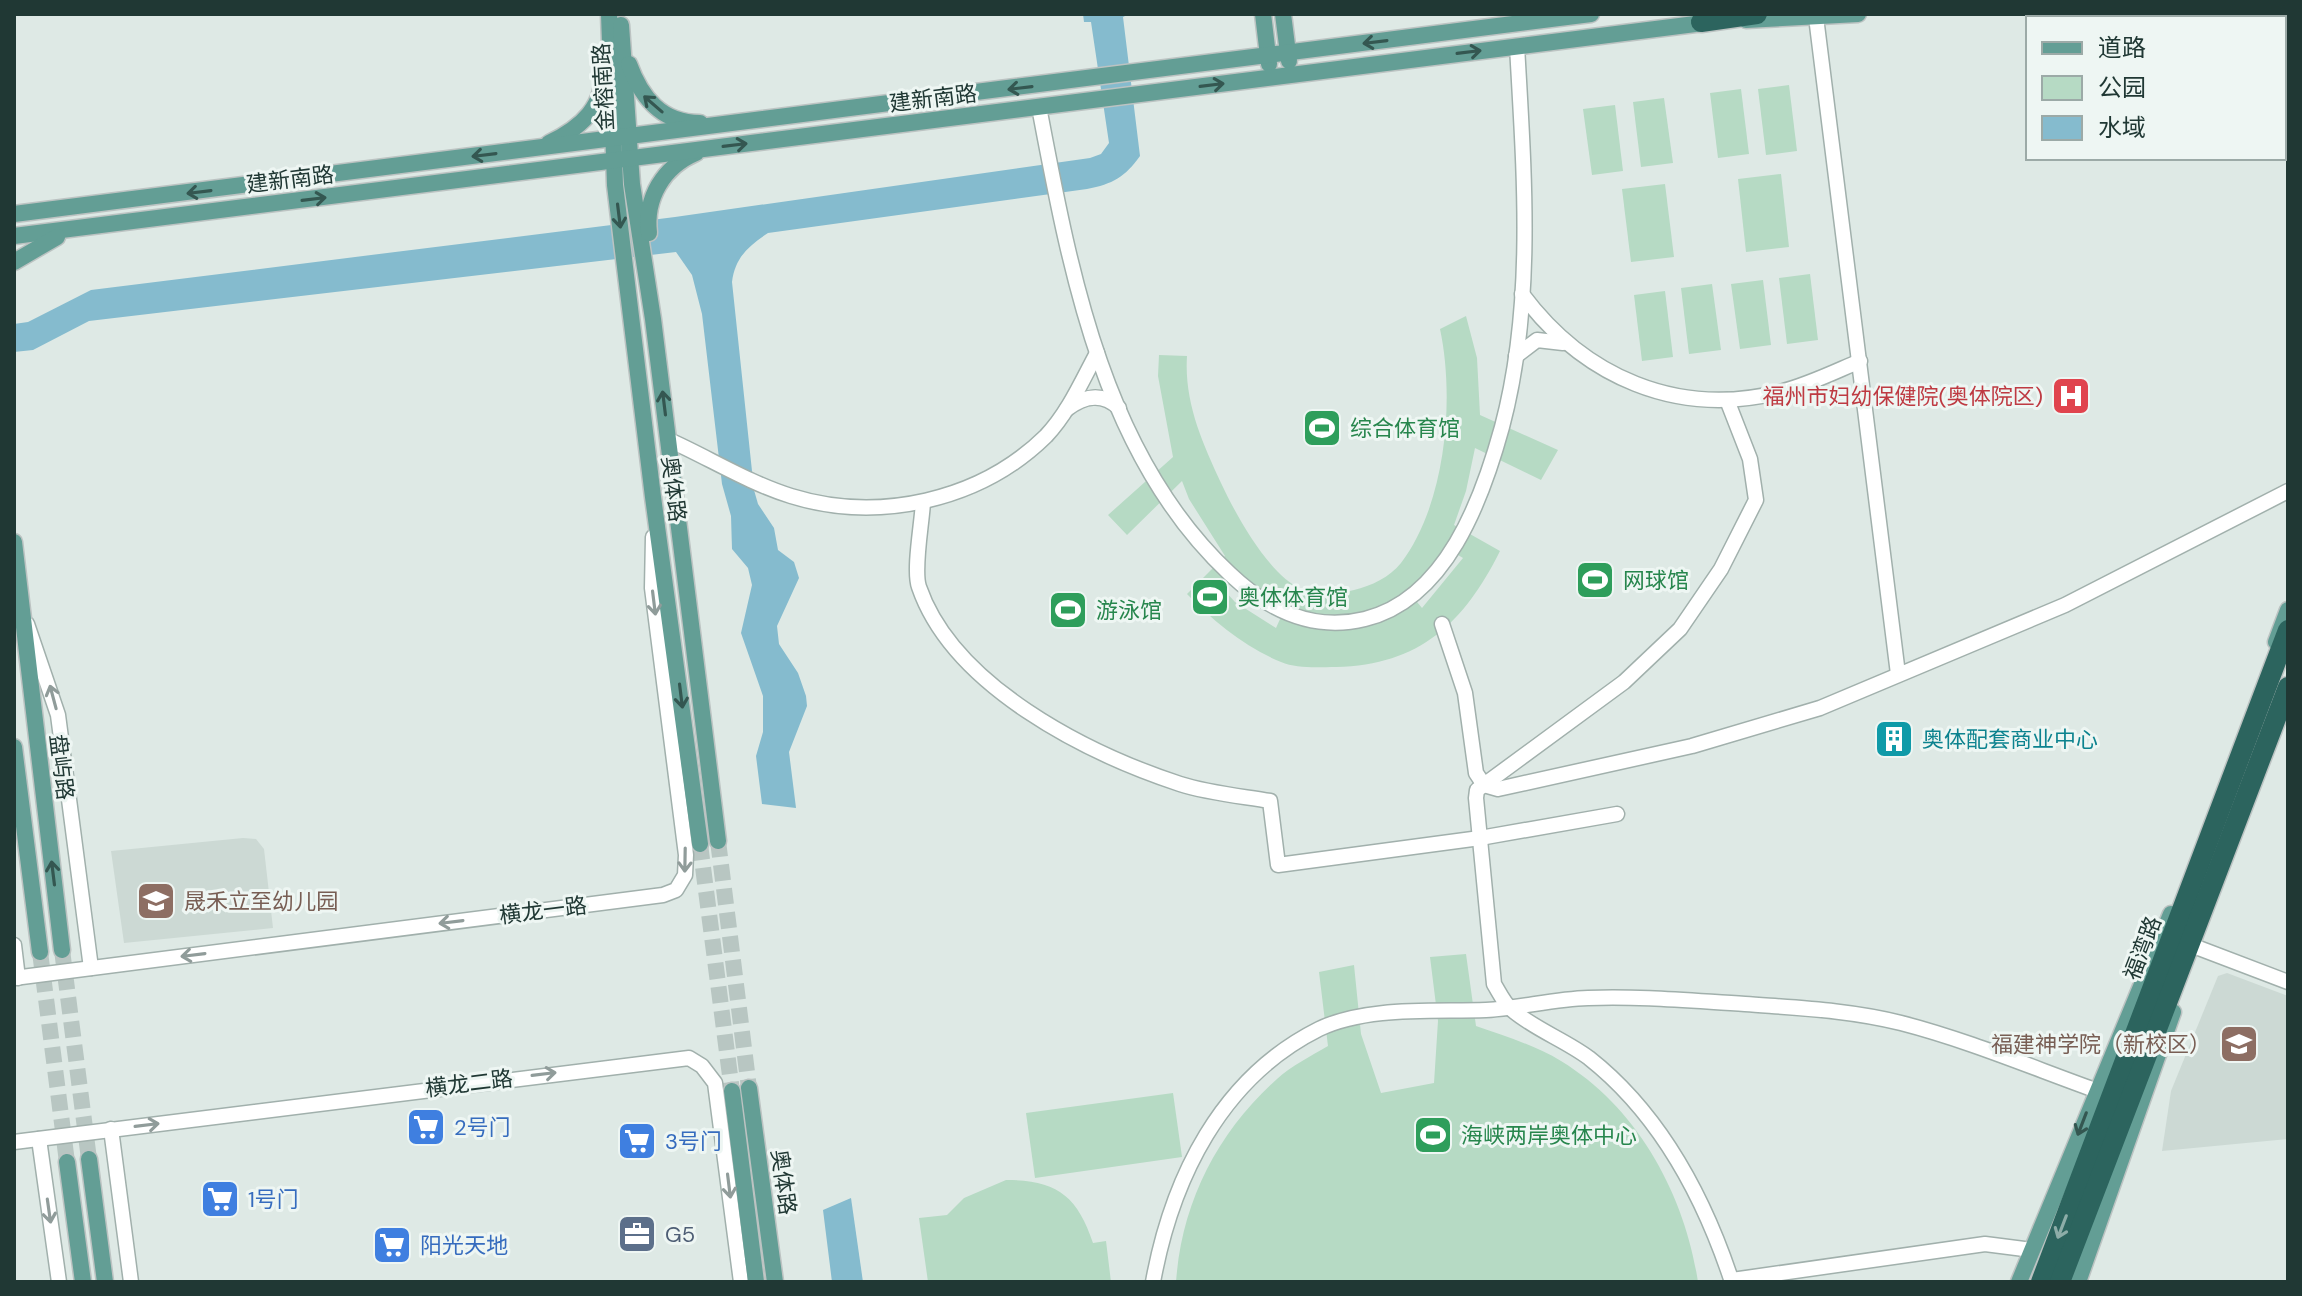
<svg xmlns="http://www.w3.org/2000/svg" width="2302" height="1296" viewBox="0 0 2302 1296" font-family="'DM Sans','Noto Sans SC',sans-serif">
<rect width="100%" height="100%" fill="#dee9e5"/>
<g fill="#ccd9d4">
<polygon points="243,838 256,839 264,849 273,928 124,943 111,851"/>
<polygon points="2227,973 2288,996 2288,1139 2162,1151 2171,1091 2218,976"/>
</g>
<g fill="#b6dac4" fill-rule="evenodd">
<polygon points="1789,85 1797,151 1766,155 1758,89"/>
<polygon points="1741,89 1749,154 1718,158 1710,93"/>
<polygon points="1664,98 1673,163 1641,167 1633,102"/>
<polygon points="1615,105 1623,171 1592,175 1583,109"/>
<polygon points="1781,174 1789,247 1746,252 1738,179"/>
<polygon points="1665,184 1674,257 1631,262 1622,189"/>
<polygon points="1810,274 1818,340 1787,344 1779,278"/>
<polygon points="1763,280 1771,345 1740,349 1731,284"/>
<polygon points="1712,284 1721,350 1689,354 1681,288"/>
<polygon points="1665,291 1673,357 1642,361 1634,295"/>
<path d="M 1466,316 L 1477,358 L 1480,415 L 1558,450 L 1541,480 L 1475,448 L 1466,491 L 1454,525 L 1500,551 C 1464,623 1420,665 1336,667 C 1319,667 1297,669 1281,662 C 1246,648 1213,621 1187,594 L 1225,556 L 1189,499 L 1182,481 L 1127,535 L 1108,515 L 1173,457 L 1158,376 L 1159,355 L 1187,356 C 1184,402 1202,442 1221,483 C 1236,515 1268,574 1301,589 C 1318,596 1337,594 1354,590 C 1371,586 1390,577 1401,563 C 1446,504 1455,399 1440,329 ZM 1445,547 L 1463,558 L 1422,608 L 1408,591 L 1432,568 ZM 1241,573 L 1257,590 L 1285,608 L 1276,628 L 1235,602 L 1224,590 Z"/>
<path d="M 1466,954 L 1476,1026 C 1504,1036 1535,1045 1561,1061 C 1638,1108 1685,1195 1698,1282 L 1176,1282 C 1182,1202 1217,1133 1277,1079 C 1291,1066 1311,1056 1328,1046 L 1319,972 L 1354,965 L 1361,1034 L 1381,1093 L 1434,1083 L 1438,1021 L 1430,957 Z"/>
<polygon points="1173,1093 1182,1157 1035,1178 1026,1113"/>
<path d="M 1006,1180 C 1056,1180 1077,1195 1093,1243 L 1106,1241 L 1111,1282 L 928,1282 L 919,1218 L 947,1215 L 964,1198 Z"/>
</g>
<g fill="#85bbce">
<path d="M 1083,14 L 1129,14 L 1123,17 L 1140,156 C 1125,177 1113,184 1087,189 L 768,233 C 748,246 735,258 732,282 L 754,490 L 758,504 L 774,528 L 778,550 L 794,562 L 799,578 L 777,626 L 779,644 L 798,673 L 806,696 L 807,706 L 789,752 L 796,808 L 762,804 L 756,756 L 763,732 L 763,696 L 741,633 L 752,585 L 748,568 L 732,549 L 731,516 L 722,484 L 702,314 L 692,275 L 676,252 L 89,321 L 33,350 L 14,352 L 14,324 L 28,322 L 91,290 L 675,217 L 1090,158 L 1101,154 L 1109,143 L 1091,22 L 1084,22 Z"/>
<polygon points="851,1198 863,1282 832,1282 823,1210"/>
</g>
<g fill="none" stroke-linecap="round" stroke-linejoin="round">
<g stroke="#b8c6c2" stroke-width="16" stroke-dasharray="16 8" stroke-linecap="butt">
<polyline points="718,841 749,1088"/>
<polyline points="700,844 732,1091"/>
<polyline points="62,950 89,1159"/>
<polyline points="40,952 67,1162"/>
</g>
<defs>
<g id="minor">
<polyline points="1816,17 1898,674"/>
<path d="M 1039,107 C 1070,270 1103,456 1230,574 C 1268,610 1312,632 1365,619 C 1446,599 1482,500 1502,427 C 1535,303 1524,172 1517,46"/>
<path d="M 1522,294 C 1584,377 1677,418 1780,392 C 1808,385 1834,372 1860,361"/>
<polyline points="1516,356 1537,340 1563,343"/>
<path d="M 1727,400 L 1750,459 L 1756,500 L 1721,569 L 1680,629 L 1624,682 L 1477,790 L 1476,798 L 1494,984 C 1499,992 1504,1003 1511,1009 C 1534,1029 1565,1040 1589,1058 C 1660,1114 1704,1197 1732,1282"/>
<path d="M 1067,409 C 1084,396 1102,392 1119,408"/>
<path d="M 669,440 C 709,458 749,483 791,496 C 878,523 980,501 1046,436 C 1068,413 1082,381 1097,353"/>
<path d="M 923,502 C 922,523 913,570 919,587 C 953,686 1086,753 1180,784 C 1208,793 1240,796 1270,801 L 1278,865 L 1480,838 L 1617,814"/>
<polyline points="27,624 58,715 91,968"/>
<polyline points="1442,624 1465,693 1476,773 1484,785 1498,789 1692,746 1820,708 2065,605 2288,491"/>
<polyline points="14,945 18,978"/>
<polyline points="2196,947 2288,982"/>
<polyline points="14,978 663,895 676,890 685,875 686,855 652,588 653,537"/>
<polyline points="111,1129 131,1282"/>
<polyline points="39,1139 59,1282"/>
<polyline points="14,1142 689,1058 702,1066 715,1083 741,1282"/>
<polyline points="1732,1280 1985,1244 2032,1250"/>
<path d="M 1153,1282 C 1172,1178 1221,1078 1319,1029 C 1367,1006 1434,1012 1486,1010 C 1520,1008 1554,999 1588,998 C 1640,996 1693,1001 1745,1004 C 1797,1008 1850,1010 1901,1023 C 1967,1040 2031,1067 2095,1090"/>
</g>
<g id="major">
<polyline points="609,14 615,185 653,497 700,844"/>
<polyline points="1263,14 1269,64"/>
<polyline points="1283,14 1289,61"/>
<polyline points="1746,20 1858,14"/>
<polyline points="621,25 632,184 653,319 718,841"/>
<path d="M 629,64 C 641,97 661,123 700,123"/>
<path d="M 549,143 C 581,128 606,106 603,67"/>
<polyline points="14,214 1591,14"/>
<path d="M 649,233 C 645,198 663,167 696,153"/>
<polyline points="14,236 1711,22"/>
<polyline points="14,262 57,237"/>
<polyline points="14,542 62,950"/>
<polyline points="2276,642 2288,610"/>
<polyline points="14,747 40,952"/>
<polyline points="749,1088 775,1282"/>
<polyline points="732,1091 756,1282"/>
<polyline points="89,1159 105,1282"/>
<polyline points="67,1162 83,1282"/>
<polyline points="2019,1282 2171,914"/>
<polyline points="2078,1282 2173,1012"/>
</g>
<g id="highway">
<polyline points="1701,22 1757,14"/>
<polyline points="2041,1282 2288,630"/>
<polyline points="2060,1282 2288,687"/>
</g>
</defs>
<use href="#minor" stroke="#a1b0ac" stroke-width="17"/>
<use href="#major" stroke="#bcc3c2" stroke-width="19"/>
<use href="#highway" stroke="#bcc3c2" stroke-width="23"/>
<use href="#minor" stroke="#fff" stroke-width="14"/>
<use href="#major" stroke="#639e95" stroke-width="16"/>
<use href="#highway" stroke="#2c645e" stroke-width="20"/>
</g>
<defs><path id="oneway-shaft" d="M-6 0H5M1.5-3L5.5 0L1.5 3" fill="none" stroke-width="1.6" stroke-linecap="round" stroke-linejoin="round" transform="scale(2)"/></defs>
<g stroke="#345751">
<use href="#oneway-shaft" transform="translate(1375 42) rotate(173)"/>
<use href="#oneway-shaft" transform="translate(1469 52) rotate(-7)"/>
<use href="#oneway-shaft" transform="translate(1212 85) rotate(-7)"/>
<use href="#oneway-shaft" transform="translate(1020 88) rotate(173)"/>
<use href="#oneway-shaft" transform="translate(653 104) rotate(-139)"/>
<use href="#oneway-shaft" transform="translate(735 145) rotate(-7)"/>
<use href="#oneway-shaft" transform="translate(484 155) rotate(173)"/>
<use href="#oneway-shaft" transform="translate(199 192) rotate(173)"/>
<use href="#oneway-shaft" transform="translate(314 199) rotate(-7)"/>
<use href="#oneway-shaft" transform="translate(619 216) rotate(83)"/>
<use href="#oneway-shaft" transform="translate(664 403) rotate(-97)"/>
<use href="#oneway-shaft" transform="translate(681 696) rotate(83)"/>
<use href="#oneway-shaft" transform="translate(53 873) rotate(-97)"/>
<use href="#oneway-shaft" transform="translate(2082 1124) rotate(111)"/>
</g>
<g stroke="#909c9a">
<use href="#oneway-shaft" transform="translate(654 603) rotate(83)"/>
<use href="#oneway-shaft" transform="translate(53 697) rotate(-105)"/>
<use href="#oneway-shaft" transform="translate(685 860) rotate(91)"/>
<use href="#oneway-shaft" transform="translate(451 922) rotate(173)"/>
<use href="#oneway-shaft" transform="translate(193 955) rotate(173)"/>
<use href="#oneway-shaft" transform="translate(544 1074) rotate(-7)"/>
<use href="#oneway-shaft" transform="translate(147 1125) rotate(-7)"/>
<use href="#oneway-shaft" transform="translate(729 1186) rotate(83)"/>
<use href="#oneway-shaft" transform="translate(49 1211) rotate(82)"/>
</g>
<use stroke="#8dada8" href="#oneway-shaft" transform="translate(2062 1227) rotate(111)"/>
<defs>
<symbol id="hospital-square" viewBox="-11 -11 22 22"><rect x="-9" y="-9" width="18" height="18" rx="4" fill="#e0444e" stroke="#eef6f3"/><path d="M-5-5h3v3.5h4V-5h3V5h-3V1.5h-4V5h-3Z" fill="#fff"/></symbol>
<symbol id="stadium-square" viewBox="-11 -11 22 22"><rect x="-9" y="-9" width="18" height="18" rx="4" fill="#2e9e5b" stroke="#eef6f3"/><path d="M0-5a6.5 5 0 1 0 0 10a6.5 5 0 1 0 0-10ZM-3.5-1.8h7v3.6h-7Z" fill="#fff"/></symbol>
<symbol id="building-square" viewBox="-11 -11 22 22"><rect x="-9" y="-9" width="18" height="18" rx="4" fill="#0f9aa8" stroke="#eef6f3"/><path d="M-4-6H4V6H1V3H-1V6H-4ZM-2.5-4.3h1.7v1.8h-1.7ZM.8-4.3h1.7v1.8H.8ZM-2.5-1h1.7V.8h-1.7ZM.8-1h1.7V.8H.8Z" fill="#fff"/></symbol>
<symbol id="school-square" viewBox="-11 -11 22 22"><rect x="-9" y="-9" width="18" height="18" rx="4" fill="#8d6e63" stroke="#eef6f3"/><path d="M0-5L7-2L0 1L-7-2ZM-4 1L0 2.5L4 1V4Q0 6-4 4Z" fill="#fff"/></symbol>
<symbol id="university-square" viewBox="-11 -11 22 22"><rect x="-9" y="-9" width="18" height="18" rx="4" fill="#8d6e63" stroke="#eef6f3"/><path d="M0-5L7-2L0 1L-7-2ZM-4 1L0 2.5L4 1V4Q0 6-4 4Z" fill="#fff"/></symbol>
<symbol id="supermarket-square" viewBox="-11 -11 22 22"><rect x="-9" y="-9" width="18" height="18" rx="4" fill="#3f7fe0" stroke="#eef6f3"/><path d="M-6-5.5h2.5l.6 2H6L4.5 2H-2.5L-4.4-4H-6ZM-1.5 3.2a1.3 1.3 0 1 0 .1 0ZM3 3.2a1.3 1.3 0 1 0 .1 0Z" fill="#fff"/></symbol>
<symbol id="office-square" viewBox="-11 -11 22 22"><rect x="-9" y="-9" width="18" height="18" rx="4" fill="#5c6f8a" stroke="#eef6f3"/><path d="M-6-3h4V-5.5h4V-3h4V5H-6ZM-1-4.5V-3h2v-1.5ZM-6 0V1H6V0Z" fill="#fff"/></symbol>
</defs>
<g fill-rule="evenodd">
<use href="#hospital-square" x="2049" y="374" width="44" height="44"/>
<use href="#stadium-square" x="1300" y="406" width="44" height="44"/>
<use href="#stadium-square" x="1573" y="558" width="44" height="44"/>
<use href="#stadium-square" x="1188" y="575" width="44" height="44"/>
<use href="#stadium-square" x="1046" y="588" width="44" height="44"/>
<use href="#building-square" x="1872" y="717" width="44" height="44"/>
<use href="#school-square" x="134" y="879" width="44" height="44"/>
<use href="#university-square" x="2217" y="1022" width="44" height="44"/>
<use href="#supermarket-square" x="404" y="1105" width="44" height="44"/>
<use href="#stadium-square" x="1411" y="1113" width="44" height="44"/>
<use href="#supermarket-square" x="615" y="1119" width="44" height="44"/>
<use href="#supermarket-square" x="198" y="1177" width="44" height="44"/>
<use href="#office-square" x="615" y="1212" width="44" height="44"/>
<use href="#supermarket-square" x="370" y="1223" width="44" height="44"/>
</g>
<g text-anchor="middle" stroke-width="6" stroke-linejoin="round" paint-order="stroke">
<g font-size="22" fill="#203834" stroke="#eef6f3">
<text transform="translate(603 87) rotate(-93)" y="8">金榕南路</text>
<text transform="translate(933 98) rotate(-7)" y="8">建新南路</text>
<text transform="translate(290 179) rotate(-7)" y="8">建新南路</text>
<text transform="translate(674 489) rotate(83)" y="8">奥体路</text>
<text transform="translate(62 767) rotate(83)" y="8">盘屿路</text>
<text transform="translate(543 910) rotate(-7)" y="8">横龙一路</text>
<text transform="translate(2142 948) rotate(-69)" y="8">福湾路</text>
<text transform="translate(469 1083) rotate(-7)" y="8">横龙二路</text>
<text transform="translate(784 1182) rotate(82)" y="8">奥体路</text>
</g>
<g font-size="22" fill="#be3a42" stroke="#eef6f3" text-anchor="end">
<text x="2043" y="404">福州市妇幼保健院(奥体院区)</text>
</g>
<g font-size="22" fill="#27864d" stroke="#eef6f3" text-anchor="start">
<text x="1350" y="436">综合体育馆</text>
<text x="1623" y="588">网球馆</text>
<text x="1238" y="605">奥体体育馆</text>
<text x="1096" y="618">游泳馆</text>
<text x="1461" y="1143">海峡两岸奥体中心</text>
</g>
<g font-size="22" fill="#0d838f" stroke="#eef6f3" text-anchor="start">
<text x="1922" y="747">奥体配套商业中心</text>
</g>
<g font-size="22" fill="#785e54" stroke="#eef6f3" text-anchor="start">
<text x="184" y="909">晟禾立至幼儿园</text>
<text x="2211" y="1052" text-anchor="end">福建神学院（新校区）</text>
</g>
<g font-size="22" fill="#366cbe" stroke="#eef6f3" text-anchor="start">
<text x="454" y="1135">2号门</text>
<text x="665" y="1149">3号门</text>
<text x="248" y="1207">1号门</text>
<text x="420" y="1253">阳光天地</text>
</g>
<g font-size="22" fill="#4e5e75" stroke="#eef6f3" text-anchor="start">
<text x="665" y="1242">G5</text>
</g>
</g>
<rect width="2302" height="1296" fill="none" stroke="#203834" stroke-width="32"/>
<rect x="2026" y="16" width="260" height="144" fill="#eef6f3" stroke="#9caaa7" stroke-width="2"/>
<rect x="2042" y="42" width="40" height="12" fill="#639e95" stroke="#9caaa7" stroke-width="2"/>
<text x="2098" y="56" font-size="24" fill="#203834">道路</text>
<rect x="2042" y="76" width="40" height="24" fill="#b6dac4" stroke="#9caaa7" stroke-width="2"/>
<text x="2098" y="96" font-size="24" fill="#203834">公园</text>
<rect x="2042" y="116" width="40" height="24" fill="#85bbce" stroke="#9caaa7" stroke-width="2"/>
<text x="2098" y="136" font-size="24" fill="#203834">水域</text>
</svg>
